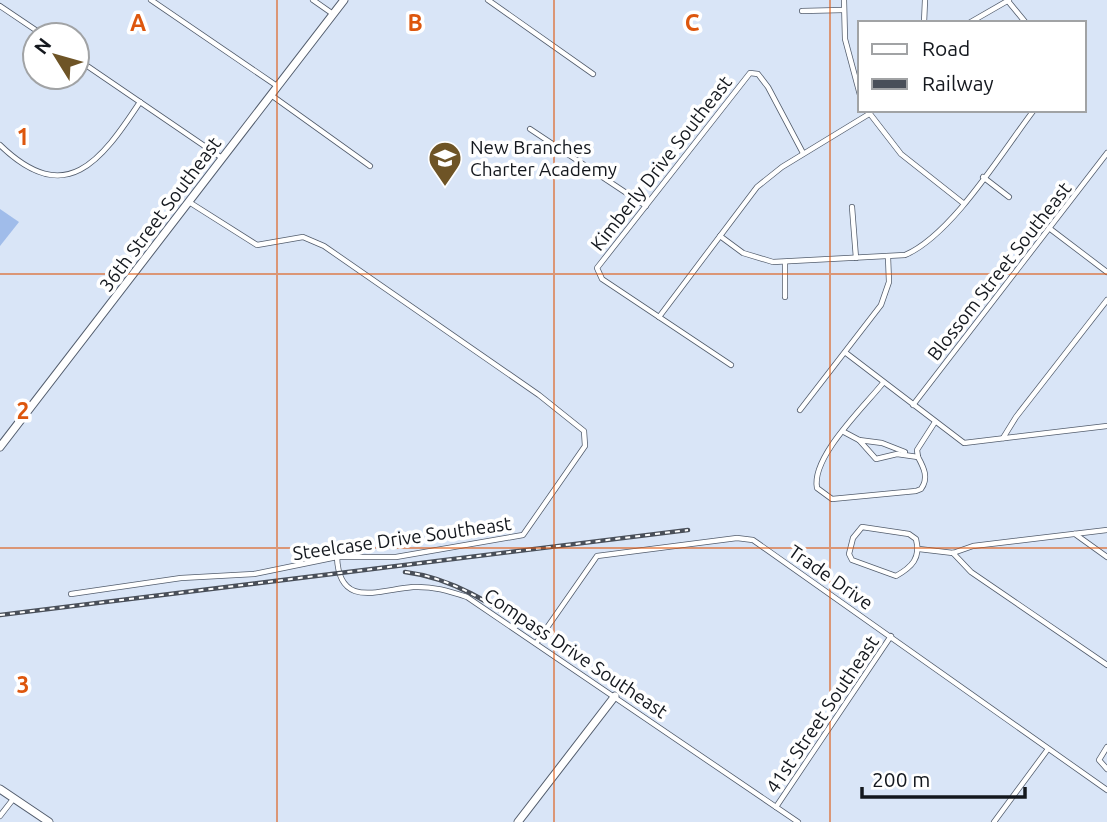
<svg xmlns="http://www.w3.org/2000/svg" width="1107" height="822" viewBox="0 0 1107 822" font-family="Ubuntu,sans-serif">
<rect width="100%" height="100%" fill="#d9e5f7"/>
<polygon fill="#a0bcea" points="0,209 19,222 0,246"/>
<g fill="none" stroke-linecap="round" stroke-linejoin="round">
<defs>
<g id="street">
<polyline points="151,0 277,86"/>
<polyline points="313,0 333,14"/>
<polyline points="488,0 593,74"/>
<polyline points="844,0 845,39 860,95"/>
<polyline points="1008,1 1026,23"/>
<polyline points="0,6 43,35"/>
<polyline points="802,11 843,10"/>
<polyline points="924,23 925,0"/>
<polyline points="969,23 1009,0"/>
<polyline points="77,59 222,158"/>
<polyline points="271,95 370,166"/>
<polyline points="867,110 901,154 963,203"/>
<polyline points="530,129 646,206"/>
<path d="M 0,145 C 66,209 101,161 140,102"/>
<polyline points="983,177 1009,197"/>
<polyline points="852,207 856,258"/>
<polyline points="1049,228 1107,272"/>
<path d="M 720,236 L 743,253 L 773,262 L 905,255 C 952,235 1002,152 1034,110"/>
<polyline points="785,262 785,297"/>
<polyline points="659,317 757,187 782,167 869,114"/>
<polyline points="846,353 964,443 1107,426"/>
<polyline points="731,365 602,279 597,268 750,73 758,74 768,87 803,153"/>
<path d="M 883,383 C 864,407 811,457 817,488 L 832,499 L 916,491 L 921,489 C 929,478 924,468 918,457"/>
<polyline points="913,405 1107,153"/>
<polyline points="800,410 881,305 889,282 888,257"/>
<polyline points="844,432 859,440 876,459 897,454 918,457"/>
<polyline points="1003,438 1016,417 1107,300"/>
<polyline points="859,440 882,443 905,452"/>
<polyline points="918,457 917,450 935,422"/>
<path d="M 862,527 L 909,534 L 916,539 C 921,558 912,567 896,576 L 852,560 L 849,554 L 853,538 Z"/>
<polyline points="1075,534 1107,557"/>
<polyline points="919,549 953,553"/>
<polyline points="953,553 971,572 1107,665"/>
<polyline points="953,553 973,546 1107,530"/>
<path d="M 337,557 C 339,609 378,590 413,587 C 433,586 449,591 467,597 L 798,822"/>
<polyline points="71,594 181,578 254,574 337,557 396,557 523,535 585,446 584,431 539,395 324,246 303,237 257,245 189,202"/>
<polyline points="537,642 597,556 737,538 753,540 1107,790"/>
<polyline points="1107,747 1099,760 1107,769"/>
<polyline points="776,807 891,636"/>
<polyline points="0,816 14,798"/>
<polyline points="994,822 1048,749"/>
</g>
<g id="secondary">
<polyline points="0,447 344,0"/>
<polyline points="0,789 49,822"/>
<polyline points="518,822 615,696"/>
</g>
</defs>
<use href="#street" stroke="#535d6d" stroke-width="6"/>
<use href="#secondary" stroke="#535d6d" stroke-width="9"/>
<use href="#street" stroke="#fff" stroke-width="4.5"/>
<use href="#secondary" stroke="#fff" stroke-width="7"/>
<defs>
<g id="rail">
<path d="M 405,572 C 453,578 492,604 531,631"/>
<polyline points="0,615 688,530"/>
</g>
</defs>
<use href="#rail" stroke="#494f59" stroke-width="4.5"/>
<use href="#rail" stroke="#fff" stroke-width="2" stroke-dasharray="5" stroke-linecap="butt"/>
</g>
<path fill="none" stroke="#dd560d" stroke-width="2" stroke-opacity="0.55" d="M 277,0 L 277,822M 554,0 L 554,822M 830,0 L 830,822M 0,274 L 1107,274M 0,548 L 1107,548"/>
<defs>
<symbol id="school-pin" viewBox="-11 -11 22 30"><path d="M0 17L-7.5 6A9.5 9.5 0 1 1 7.5 6Z" fill="#6e5426" stroke="#fff"/><path d="M0-5L7-2L0 1L-7-2ZM-4 1L0 2.5L4 1V4Q0 6-4 4Z" fill="#fff"/></symbol>
</defs>
<g fill-rule="evenodd">
<use href="#school-pin" x="426" y="139" width="38" height="52"/>
</g>
<g text-anchor="middle" stroke-width="7" stroke-linejoin="round" paint-order="stroke">
<g font-size="19" fill="#14181e" stroke="#fff" text-anchor="start">
<text x="470" y="154">New Branches<tspan x="470" dy="22">Charter Academy</tspan></text>
</g>
<g font-size="19" fill="#14181e" stroke="#fff">
<text transform="translate(661 163) rotate(-52)" y="7">Kimberly Drive Southeast</text>
<text transform="translate(160 214) rotate(-53)" y="7">36th Street Southeast</text>
<text transform="translate(999 271) rotate(-52)" y="7">Blossom Street Southeast</text>
<text transform="translate(402 538) rotate(-8)" y="7">Steelcase Drive Southeast</text>
<text transform="translate(831 577) rotate(35)" y="7">Trade Drive</text>
<text transform="translate(576 653) rotate(34)" y="7">Compass Drive Southeast</text>
<text transform="translate(822 714) rotate(-56)" y="7">41st Street Southeast</text>
</g>
</g>
<g font-size="23" text-anchor="middle" font-weight="bold" fill="#dd560d" stroke="#fff" stroke-width="7" stroke-linejoin="round" paint-order="stroke">
<text x="138" y="31">A</text>
<text x="415" y="31">B</text>
<text x="692" y="31">C</text>
<text x="23" y="145">1</text>
<text x="23" y="419">2</text>
<text x="23" y="693">3</text>
</g>
<rect x="858" y="21" width="228" height="91" fill="#ffffff" stroke="#a1a3a5" stroke-width="2"/>
<rect x="872" y="44" width="35" height="10" fill="#ffffff" stroke="#a1a3a5" stroke-width="2"/>
<text x="922" y="56" font-size="21" fill="#14181e">Road</text>
<rect x="872" y="79" width="35" height="10" fill="#494f59" stroke="#a1a3a5" stroke-width="2"/>
<text x="922" y="91" font-size="21" fill="#14181e">Railway</text>
<g transform="translate(56 56) rotate(307)"><circle r="33" fill="#ffffff" stroke="#a1a3a5" stroke-width="2"/>
<path d="M0-5L12 26L0 18L-12 26Z" fill="#6e5426"/>
<text y="-10" font-size="19" font-weight="bold" text-anchor="middle" fill="#14181e">N</text>
</g>
<path d="M862 787v10h163v-10" fill="none" stroke="#14181e" stroke-width="3.5"/>
<text x="872" y="787" font-size="21" fill="#14181e" stroke="#ffffff" stroke-width="5" paint-order="stroke">200 m</text>
</svg>
